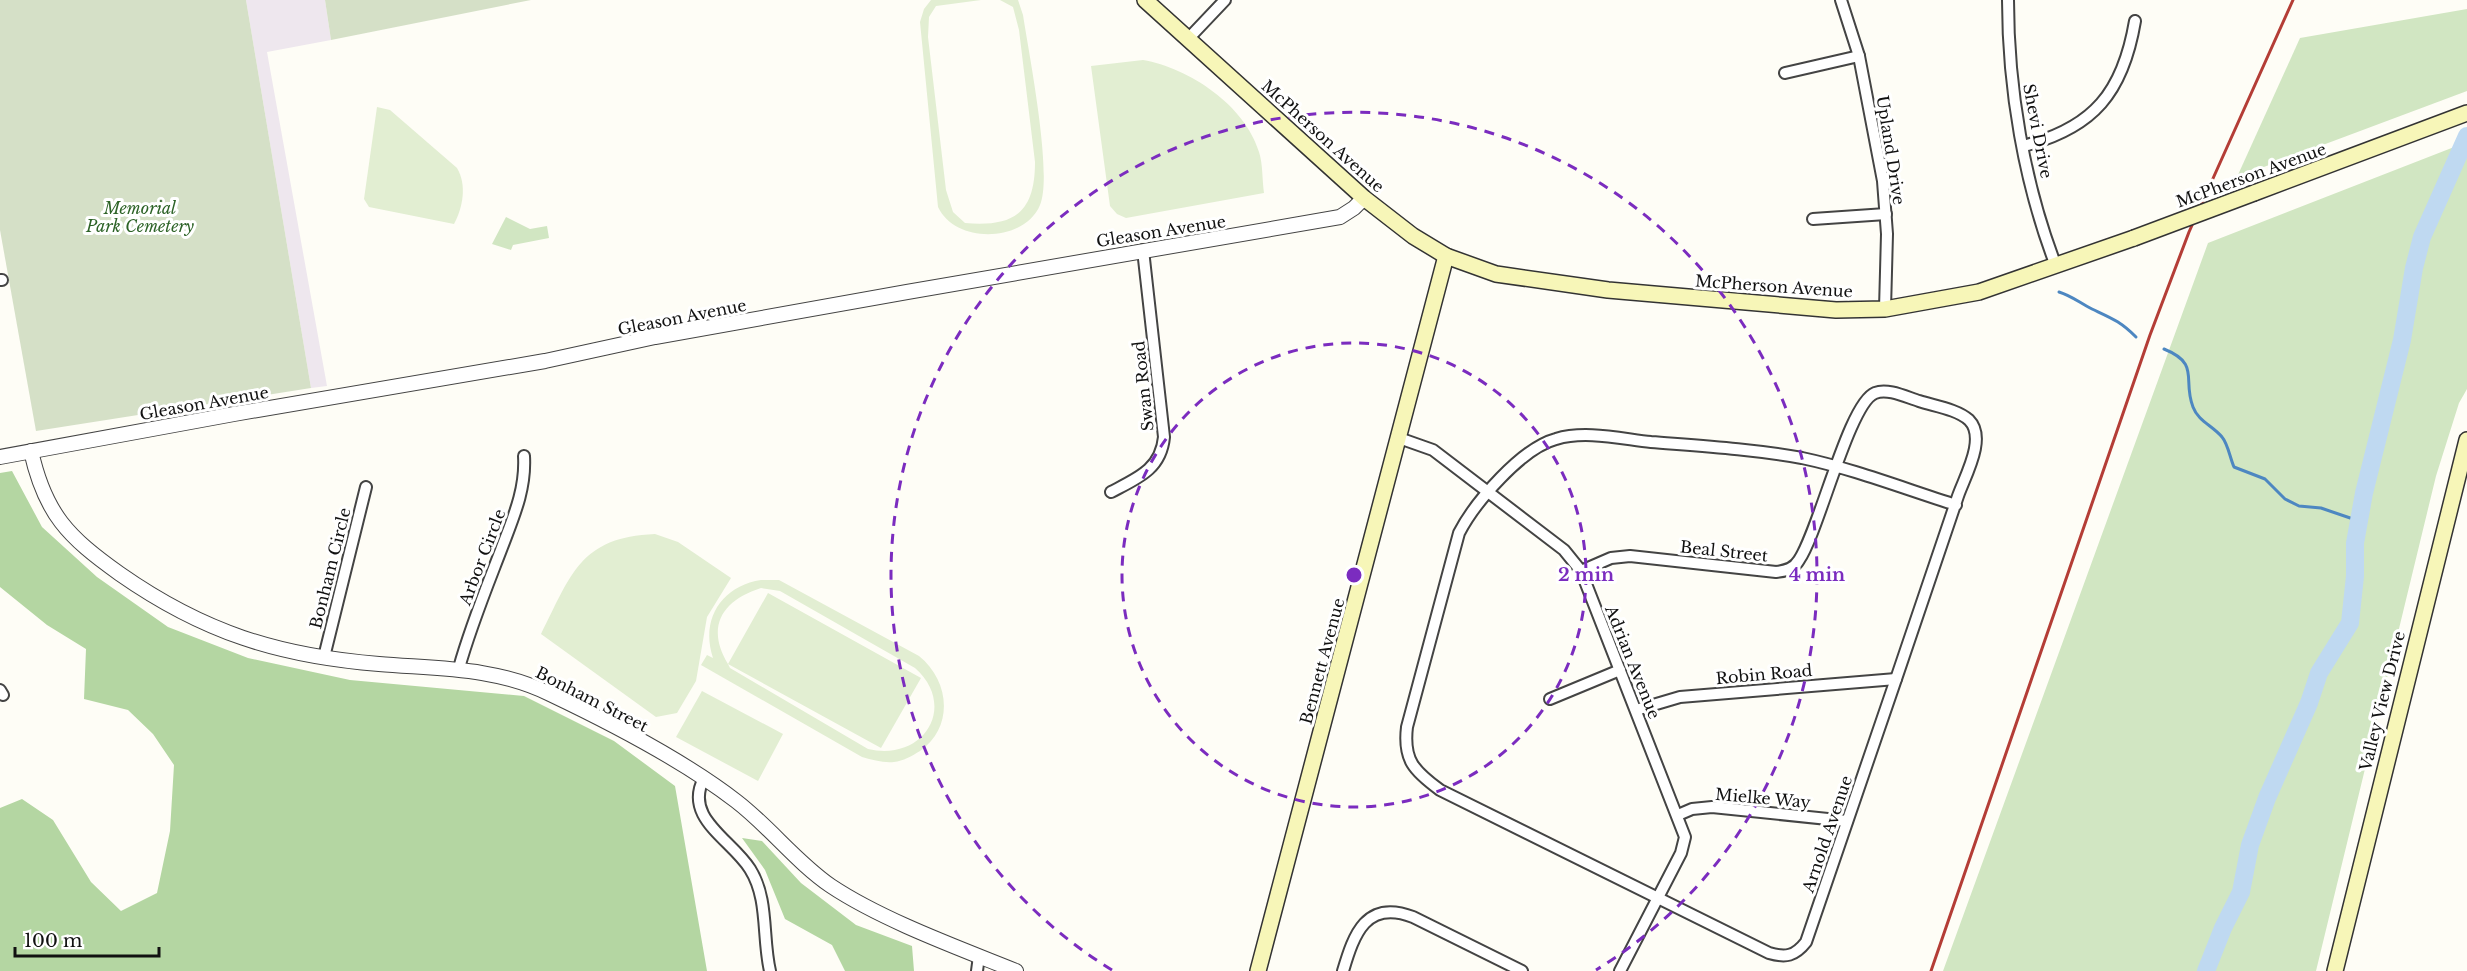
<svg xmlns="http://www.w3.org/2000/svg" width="2467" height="971" viewBox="0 0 2467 971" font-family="'Libre Baskerville',serif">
<rect width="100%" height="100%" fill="#fefdf6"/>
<polygon fill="#eee7ee" points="246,0 325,0 331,40 267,52 327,386 311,388"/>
<g fill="#d1e6c2">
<polygon points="2467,9 2467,91 2237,177 2300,38"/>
<polygon points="2467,142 2467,389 2459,403 2436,476 2316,971 1943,971 2208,243"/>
<polygon points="506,217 530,229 547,226 549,238 513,245 511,250 492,244"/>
</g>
<g fill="#b4d6a2">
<polygon points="12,471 42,527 97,577 168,627 248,658 350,680 524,696 614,741 675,786 707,971 0,971 0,808 22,799 53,820 91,882 121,911 157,893 170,831 174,765 153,734 128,710 84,699 86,649 47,625 0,587 0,473"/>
<polygon points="742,838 762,841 801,883 856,925 912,946 914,971 845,971 832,945 785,919 765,870"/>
</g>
<g fill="#d5e0c7">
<polygon points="0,0 246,0 311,388 36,431 0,230"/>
<polygon points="325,0 531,0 331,40"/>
</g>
<g fill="#e2eed2" fill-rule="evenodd">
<path d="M 931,0 L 981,0 L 936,6 L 929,17 L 928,37 L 946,190 L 953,212 L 965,223 C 1014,227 1035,213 1035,162 L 1019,30 L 1013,7 L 1000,0 L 1018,0 L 1023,15 C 1029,54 1053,175 1040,205 C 1025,242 956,245 938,207 L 920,22 L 924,9 Z"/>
<path d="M 1143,60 C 1189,68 1245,105 1259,152 C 1263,164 1262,180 1264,193 L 1126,218 L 1117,214 L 1110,206 L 1091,66 Z"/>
<path d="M 377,107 L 390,110 L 457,168 C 467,185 463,207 454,224 L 369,207 L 364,199 Z"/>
<path d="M 655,534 L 678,542 L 731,578 L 707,617 L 696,681 L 677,713 L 656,717 L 541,634 C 571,575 580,537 655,534 Z"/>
<path d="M 761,580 L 779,580 L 919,656 C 950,681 954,727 920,751 C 912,756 903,761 894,762 C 883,763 873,760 862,757 L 701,665 L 707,655 L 713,658 C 700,619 722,586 761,580 ZM 761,588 L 780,591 L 915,668 C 958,706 924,762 868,749 L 730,668 L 728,664 L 881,748 L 921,678 L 768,593 L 728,664 C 705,626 723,600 761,588 Z"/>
<polygon points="702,691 783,734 758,781 676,737"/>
</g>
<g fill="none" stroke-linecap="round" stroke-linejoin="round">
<g stroke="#4d87c1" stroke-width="3">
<path d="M 2059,292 C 2072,296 2080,303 2092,309 C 2111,318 2120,321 2136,337"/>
<path d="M 2164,349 C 2201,364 2182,379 2193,407 C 2198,421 2213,426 2222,437 C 2228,444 2230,458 2234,467 L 2265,479 L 2285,499 L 2299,506 L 2321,508 L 2359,521"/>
</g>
<polyline stroke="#bfd9f1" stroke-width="18" points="2206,971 2223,928 2241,892 2250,845 2267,798 2309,703 2319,673 2350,623 2355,576 2355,543 2364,493 2402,340 2414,268 2422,237 2467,136"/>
<defs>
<g id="minor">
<polyline points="1841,0 1859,56 1883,181 1887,234 1885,309"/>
<path d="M 2008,0 C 2008,88 2024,183 2056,266"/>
<polyline points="1188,39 1225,0"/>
<polyline points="1785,73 1859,56"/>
<path d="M 2023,146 C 2094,128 2123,92 2135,21"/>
<polyline points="1813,219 1886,214"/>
<polyline points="0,280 2,280"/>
<polyline points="1399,438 1433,450 1564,550 1581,571 1685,837 1681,853 1620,971"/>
<path d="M 1111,492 C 1138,478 1161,469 1164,437 L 1143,250"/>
<path d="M 1581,571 L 1611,558 L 1630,556 L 1776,572 C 1785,571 1794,569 1799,560 C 1819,531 1849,403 1875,393 C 1888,388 1906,397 1919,401 C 1934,406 1957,409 1969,420 C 1987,438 1965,476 1958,496 C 1908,645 1857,793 1806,942 C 1795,956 1786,958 1769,953 L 1440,790 C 1414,771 1403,760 1407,727 L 1459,533 C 1475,502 1522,448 1556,439 C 1585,430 1622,439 1651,442 C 1701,446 1752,449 1802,458 C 1854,469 1905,489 1956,505"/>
<polyline points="324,657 366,487"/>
<path d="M 459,668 C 470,628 486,589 501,550 C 513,518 526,490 524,456"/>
<polyline points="0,690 3,695"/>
<polyline points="1550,699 1620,670"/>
<polyline points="1636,710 1680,697 1896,679"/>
<path d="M 704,778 C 683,818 731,839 750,869 C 769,899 762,937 770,971"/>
<polyline points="1678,815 1692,809 1712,807 1847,821"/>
<polyline points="977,971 979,956"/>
<path d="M 1343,971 C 1354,934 1366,899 1413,917 L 1522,971"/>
</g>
<g id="tertiary">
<path d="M 31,451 C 45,514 68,537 120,574 C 203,632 278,656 379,664 C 439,669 495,667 550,694 C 611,723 683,760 736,801 C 770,827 796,862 831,886 C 882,920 959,948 1016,971"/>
<polyline points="0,457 234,414 545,361 655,337 907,292 1340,217 1354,208 1364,198"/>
</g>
<g id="secondary">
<polyline points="1145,0 1364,198 1413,236 1446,256 1496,274 1608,290 1836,310 1885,309 1979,292 2134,238"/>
<polyline points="2254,193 2467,113"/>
<polyline points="1258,971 1446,256"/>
<polyline points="2335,971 2467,440"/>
</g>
</defs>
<use href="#minor" stroke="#444" stroke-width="14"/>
<use href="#tertiary" stroke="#444" stroke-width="16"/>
<use href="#secondary" stroke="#333" stroke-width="18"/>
<use href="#minor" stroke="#fff" stroke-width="10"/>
<use href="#tertiary" stroke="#fff" stroke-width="14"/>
<use href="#secondary" stroke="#f7f6b8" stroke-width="15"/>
<polyline stroke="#b43d36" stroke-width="3" points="1931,971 2150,335 2189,232 2293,0"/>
<defs>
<polyline id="secondary-bridge" points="2134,238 2254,193"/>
</defs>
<use href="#secondary-bridge" stroke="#333" stroke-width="18" stroke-linecap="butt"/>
<use href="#secondary-bridge" stroke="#f7f6b8" stroke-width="15"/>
</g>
<g fill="none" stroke="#7b2cbf" stroke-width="3" stroke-dasharray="10 8">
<circle cx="1354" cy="575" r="232"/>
<path d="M1112 970A463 463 0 1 1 1596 970"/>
</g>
<g text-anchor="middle" stroke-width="6" stroke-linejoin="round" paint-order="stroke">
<g font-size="16" fill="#111" stroke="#fff">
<text transform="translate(2038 131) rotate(79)" y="6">Shevi Drive</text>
<text transform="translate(1323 136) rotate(42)" y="6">McPherson Avenue</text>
<text transform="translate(1891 150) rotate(81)" y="6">Upland Drive</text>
<text transform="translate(2251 175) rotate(-20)" y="6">McPherson Avenue</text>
<text transform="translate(1161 231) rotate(-9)" y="6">Gleason Avenue</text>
<text transform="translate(1774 286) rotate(4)" y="6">McPherson Avenue</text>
<text transform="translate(682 317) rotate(-11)" y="6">Gleason Avenue</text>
<text transform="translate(1143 386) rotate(-96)" y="6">Swan Road</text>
<text transform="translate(204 403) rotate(-10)" y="6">Gleason Avenue</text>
<text transform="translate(1724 551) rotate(6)" y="6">Beal Street</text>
<text transform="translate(482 557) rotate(-69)" y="6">Arbor Circle</text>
<text transform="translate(330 568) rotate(-76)" y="6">Bonham Circle</text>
<text transform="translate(1322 661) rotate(-75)" y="6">Bennett Avenue</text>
<text transform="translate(1633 662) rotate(68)" y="6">Adrian Avenue</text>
<text transform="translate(1764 674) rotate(-5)" y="6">Robin Road</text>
<text transform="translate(592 699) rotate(27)" y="6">Bonham Street</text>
<text transform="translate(2382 701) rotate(-76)" y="6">Valley View Drive</text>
<text transform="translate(1763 798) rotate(5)" y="6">Mielke Way</text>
<text transform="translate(1827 834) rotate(-71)" y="6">Arnold Avenue</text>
</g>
<g font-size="16" font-style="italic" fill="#2d6327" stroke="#fff">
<text x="140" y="214">Memorial<tspan x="140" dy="18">Park Cemetery</tspan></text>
</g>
</g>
<circle cx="1354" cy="575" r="9" fill="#7b2cbf" stroke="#fff" stroke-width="3"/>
<g font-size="18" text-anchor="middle" font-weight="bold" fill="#7b2cbf" stroke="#fff" stroke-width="6" stroke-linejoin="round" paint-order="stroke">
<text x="1586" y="581">2 min</text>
<text x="1817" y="581">4 min</text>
</g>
<path d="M15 947v9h144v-9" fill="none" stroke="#111111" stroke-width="3"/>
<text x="24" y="947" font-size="18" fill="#111111" stroke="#ffffff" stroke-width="4.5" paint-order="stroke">100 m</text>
</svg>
